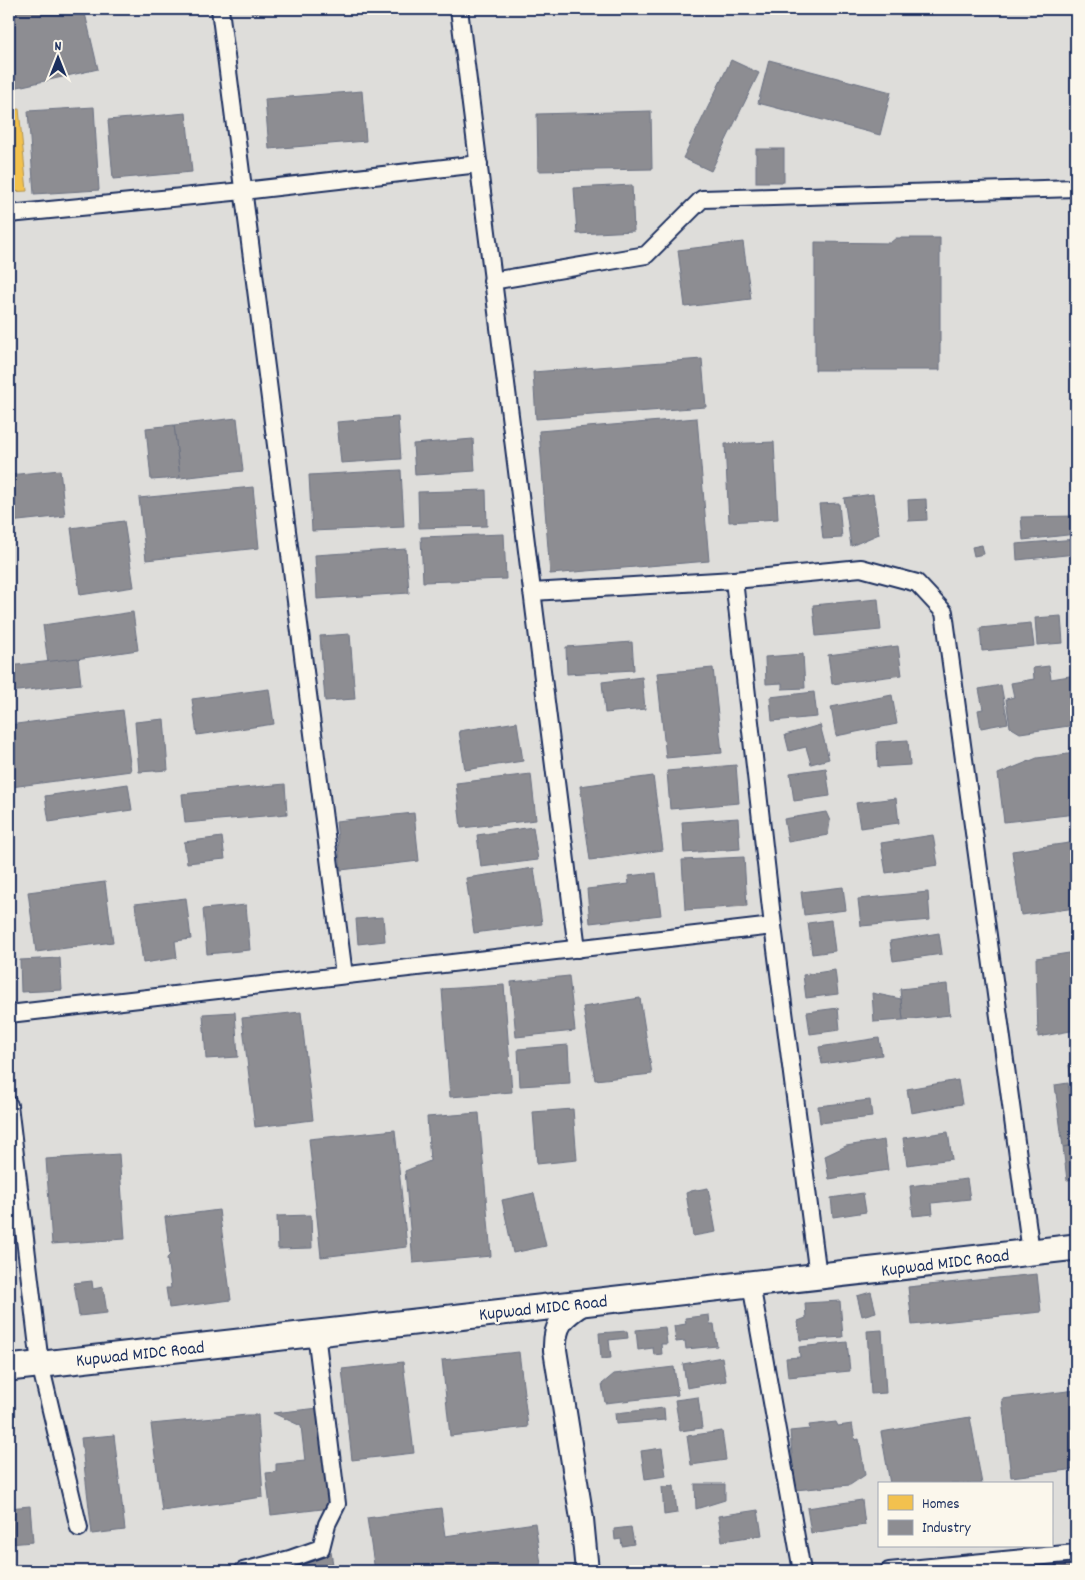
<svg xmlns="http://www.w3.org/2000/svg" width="1085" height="1580" viewBox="0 0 1085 1580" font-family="Dekko,sans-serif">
<rect width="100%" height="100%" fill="#eeebe4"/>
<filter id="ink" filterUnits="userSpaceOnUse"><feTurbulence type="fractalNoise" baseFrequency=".02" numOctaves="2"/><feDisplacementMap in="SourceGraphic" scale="10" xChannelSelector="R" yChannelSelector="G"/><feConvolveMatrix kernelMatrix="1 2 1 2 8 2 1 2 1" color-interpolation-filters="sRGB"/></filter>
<g filter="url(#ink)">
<path fill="#deddda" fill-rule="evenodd" d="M 9,9 L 1076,9 L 1076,1571 L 9,1571 ZM 879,1484 L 1051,1484 L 1051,1546 L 879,1546 Z"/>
<polygon fill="#f2c14e" stroke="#b29553" points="19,109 27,191 9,192 9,110"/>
<g fill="#8d8d92" stroke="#6b7182">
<polygon points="9,9 84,9 98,69 9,89"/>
<polygon points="250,9 327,9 327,10 251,13"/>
<polygon points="731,60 759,73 711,171 683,158"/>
<polygon points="769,60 891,92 880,135 758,103"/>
<polygon points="362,91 366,141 269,149 265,99"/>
<polygon points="94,107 99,190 34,194 28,111"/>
<polygon points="651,111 652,169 538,171 537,114"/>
<polygon points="186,113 192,172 113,179 108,120"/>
<rect x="756" y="149" width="28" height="33"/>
<polygon points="632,185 634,231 577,234 574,188"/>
<polygon points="896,238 940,238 940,370 815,370 815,242 890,243"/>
<polygon points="743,242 751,299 685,307 678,250"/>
<polygon points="702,359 706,407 536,419 533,372"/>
<polygon points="398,417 401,459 341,463 337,422"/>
<polygon points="237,418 243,471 180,478 174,425"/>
<polygon points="697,418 709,561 550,574 539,431"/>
<polygon points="174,425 180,478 151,480 146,428"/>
<polygon points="473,439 475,471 415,475 413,444"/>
<polygon points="774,442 778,519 729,522 725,444"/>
<polygon points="60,470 65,516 9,522 9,475"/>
<polygon points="401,470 404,527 312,531 309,475"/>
<polygon points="253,487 259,548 146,560 139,498"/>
<polygon points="486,490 487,526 419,528 418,492"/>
<polygon points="873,494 879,534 851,546 844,498"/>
<polygon points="926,499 927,520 909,521 908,500"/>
<polygon points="839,503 842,538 823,539 819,504"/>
<polygon points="1076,516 1076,534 1023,540 1021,517"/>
<polygon points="124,521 134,587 80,595 71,528"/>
<polygon points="504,534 506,579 423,582 421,537"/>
<polygon points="1076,539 1076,554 1017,560 1016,544"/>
<polygon points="982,545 984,554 974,556 972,547"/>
<polygon points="406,549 409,593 317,599 315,555"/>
<polygon points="878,599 881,630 816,636 813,605"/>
<polygon points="133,612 138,650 48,663 43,625"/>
<polygon points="1061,616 1063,643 1037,645 1035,618"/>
<polygon points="1031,623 1034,646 982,651 980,628"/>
<polygon points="350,634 355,699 325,701 320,636"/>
<polygon points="632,642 634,670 567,674 566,647"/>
<polygon points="898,646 902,675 832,684 828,655"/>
<polygon points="803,654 805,688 782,689 782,683 766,684 765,657"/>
<polygon points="78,658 81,684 9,692 9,666"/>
<polygon points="1049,666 1051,679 1076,675 1076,725 1020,733 1010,727 1006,699 1014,697 1011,683 1034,679 1033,668"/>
<polygon points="713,668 722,753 666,758 657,673"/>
<polygon points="642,677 645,709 605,713 602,682"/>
<polygon points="1001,685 1008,723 981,728 978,710 983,709 979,689"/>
<polygon points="269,689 274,724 197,735 192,699"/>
<polygon points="814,692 817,717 772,721 770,697"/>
<polygon points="892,695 897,724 836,736 831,707"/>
<polygon points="123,710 131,771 11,787 9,769 9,725"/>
<polygon points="164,719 168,770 139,772 135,722"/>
<polygon points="517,722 523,761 465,770 459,731"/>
<polygon points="820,725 829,759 811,764 806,747 789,751 785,735"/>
<polygon points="908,740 910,765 878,767 877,742"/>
<polygon points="1076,753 1076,814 1004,822 998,774 1037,758"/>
<polygon points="736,765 739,803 670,809 667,771"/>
<polygon points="826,768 830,796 794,801 790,773"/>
<polygon points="531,774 536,820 461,828 456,783"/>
<polygon points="653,776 663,850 590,860 580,786"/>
<polygon points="128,784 132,810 49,822 45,796"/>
<polygon points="285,784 287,814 185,823 182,794"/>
<polygon points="896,798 899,823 860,828 856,803"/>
<polygon points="826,812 830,821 828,835 788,842 784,819"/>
<polygon points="414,813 419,861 341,870 336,821"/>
<polygon points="738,818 740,849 684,853 682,822"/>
<polygon points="533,827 538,860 481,867 477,835"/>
<polygon points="933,835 938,865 886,873 881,843"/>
<polygon points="222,837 225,859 187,863 184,842"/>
<polygon points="1076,842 1076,908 1021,915 1012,851"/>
<polygon points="744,857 747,906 685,910 682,860"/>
<polygon points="534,868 542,924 474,933 466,878"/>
<polygon points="656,873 661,915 590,923 587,889 629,884 628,876"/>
<polygon points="105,882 113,942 36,952 28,892"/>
<polygon points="843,887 846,910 804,915 801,892"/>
<polygon points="928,892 930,920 861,926 858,899"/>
<polygon points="186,898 191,939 175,941 177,958 143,963 135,904"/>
<polygon points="246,905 250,950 207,954 203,909"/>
<polygon points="383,917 385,941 358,944 356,919"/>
<polygon points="831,920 835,951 812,954 808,923"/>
<polygon points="939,933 942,954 893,961 890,941"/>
<polygon points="1076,952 1076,1030 1038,1037 1036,958"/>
<polygon points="60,958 62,990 21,992 20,960"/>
<polygon points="835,970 838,994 806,998 803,975"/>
<polygon points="569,976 575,1031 516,1037 511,982"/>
<polygon points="947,984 950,1015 903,1020 900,989"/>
<polygon points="504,985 512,1092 450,1097 442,989"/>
<polygon points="872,993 901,999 903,1020 874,1022"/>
<polygon points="640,998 652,1074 595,1080 583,1007"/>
<polygon points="838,1008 840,1030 810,1034 807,1012"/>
<polygon points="235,1012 238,1057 206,1059 203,1014"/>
<polygon points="301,1012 313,1120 255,1127 242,1018"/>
<polygon points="879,1038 882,1055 822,1064 819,1047"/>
<polygon points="568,1045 570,1083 520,1086 518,1049"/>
<polygon points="1076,1064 1076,1121 1069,1065"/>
<polygon points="958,1080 962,1104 911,1113 907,1089"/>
<polygon points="1068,1083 1076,1145 1063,1147 1055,1085"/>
<polygon points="870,1100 872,1117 820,1123 818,1106"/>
<polygon points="573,1109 577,1160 537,1164 533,1112"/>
<polygon points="479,1113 491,1256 413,1263 405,1171 430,1161 427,1117"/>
<polygon points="395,1130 407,1247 321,1257 309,1139"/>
<polygon points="948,1132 952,1159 907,1165 903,1138"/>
<polygon points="884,1140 888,1170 829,1179 825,1156 846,1146"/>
<polygon points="1076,1145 1076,1179 1067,1180 1063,1147"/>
<polygon points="119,1154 125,1239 52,1244 46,1159"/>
<polygon points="967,1179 970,1199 932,1203 933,1214 913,1216 910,1186"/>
<polygon points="708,1188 716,1232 693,1236 686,1193 691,1191"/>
<polygon points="534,1193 546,1246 513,1253 502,1200"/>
<polygon points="863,1193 866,1212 833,1217 831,1198"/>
<polygon points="219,1210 231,1300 169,1308 166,1288 171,1288 167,1258 170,1255 165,1217"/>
<polygon points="311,1215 312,1248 278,1249 277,1216"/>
<polygon points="1037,1274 1041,1312 912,1325 908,1287"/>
<polygon points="92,1281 93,1289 103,1287 107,1313 79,1316 74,1283"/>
<polygon points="871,1292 876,1312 862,1316 857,1296"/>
<polygon points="840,1301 843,1337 800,1340 798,1321 806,1318 805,1303"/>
<polygon points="709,1315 710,1324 714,1324 717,1346 686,1349 685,1341 676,1342 674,1326 686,1324 685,1318"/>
<polygon points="665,1327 667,1344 661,1344 662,1354 654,1355 653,1348 638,1350 636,1330"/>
<polygon points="882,1330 886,1393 871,1394 867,1331"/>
<polygon points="627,1331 628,1338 609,1340 611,1358 601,1359 599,1333"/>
<polygon points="847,1342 850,1371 788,1377 786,1358 800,1357 799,1347"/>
<polygon points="519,1352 528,1427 450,1436 442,1360"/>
<polygon points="722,1357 726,1381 687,1388 683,1364"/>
<polygon points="403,1362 414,1453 352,1460 342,1369"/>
<polygon points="674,1367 678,1395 605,1403 602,1384 614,1374"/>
<polygon points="1076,1390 1076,1469 1011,1477 1002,1399"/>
<polygon points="698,1397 702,1428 680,1431 675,1400"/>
<polygon points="319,1408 331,1508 271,1515 266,1473 276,1472 276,1464 305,1461 301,1426 273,1413"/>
<polygon points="664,1408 665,1420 616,1424 615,1413"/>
<polygon points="247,1415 258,1415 263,1497 162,1511 151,1424"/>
<polygon points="970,1417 982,1484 890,1484 881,1432"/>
<polygon points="836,1422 838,1426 852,1424 855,1440 859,1439 865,1475 850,1485 795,1490 790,1431 810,1429 809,1425"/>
<polygon points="722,1431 726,1460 691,1465 687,1436"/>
<polygon points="114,1435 125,1530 92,1534 81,1438"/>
<polygon points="662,1448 666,1476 645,1479 641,1451"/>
<polygon points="695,1484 725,1484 725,1500 696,1509"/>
<polygon points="674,1486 677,1513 664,1515 662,1487"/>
<polygon points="862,1500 865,1525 811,1533 807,1508"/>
<polygon points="30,1506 33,1542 9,1544 9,1508"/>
<polygon points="441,1508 445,1536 535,1523 542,1571 375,1571 367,1518"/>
<polygon points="758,1510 762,1535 722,1541 718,1516"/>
<polygon points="631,1527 634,1544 622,1546 621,1539 615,1540 614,1529"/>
<polygon points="331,1552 334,1571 292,1571 290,1559"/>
<polygon points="1076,1556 1076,1571 1056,1571 1054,1559"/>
</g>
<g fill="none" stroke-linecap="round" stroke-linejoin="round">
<defs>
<g id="minor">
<polyline points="220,9 344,975"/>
<polyline points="459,9 577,949"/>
<polyline points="9,214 243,191 479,164"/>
<polyline points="492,281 646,255 702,199 1076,188"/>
<polyline points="734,580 861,568 917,583 944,612 1031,1252"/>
<polyline points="532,592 734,580 773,926"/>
<polyline points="9,1014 773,926 818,1276"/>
<polyline points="9,1105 40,1364 79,1528"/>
<polyline points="751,1284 802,1571"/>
<polyline points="243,1571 290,1559 321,1548 327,1524 337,1504 316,1333"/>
<polyline points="889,1571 1076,1553"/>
</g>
<path id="secondary" d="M 584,1303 C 563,1316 554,1324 555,1350 L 582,1519 L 587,1571"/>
<polyline id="primary" points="9,1368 1076,1247"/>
</defs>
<use href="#minor" stroke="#1b2f5e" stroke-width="20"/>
<use href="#secondary" stroke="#1b2f5e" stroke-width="26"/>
<use href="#primary" stroke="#1b2f5e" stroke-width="29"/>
<use href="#minor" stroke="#fbf7ec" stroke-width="16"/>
<use href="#secondary" stroke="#fbf7ec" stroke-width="22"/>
<use href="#primary" stroke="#fbf7ec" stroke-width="25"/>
</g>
</g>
<g text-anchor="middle" stroke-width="5" stroke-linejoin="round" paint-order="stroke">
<g font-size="18" fill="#1b2f5e" stroke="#fbf7ec">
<text transform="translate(945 1262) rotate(-7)" y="6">Kupwad MIDC Road</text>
<text transform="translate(543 1307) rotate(-6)" y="6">Kupwad MIDC Road</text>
<text transform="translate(140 1353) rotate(-6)" y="6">Kupwad MIDC Road</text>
</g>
</g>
<rect width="1085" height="1580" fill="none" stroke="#fbf7ec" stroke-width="30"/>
<rect x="15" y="15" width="1055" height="1550" fill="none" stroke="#1b2f5e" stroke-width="2" filter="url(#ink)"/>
<rect x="878" y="1482" width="175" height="65" fill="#fbf7ec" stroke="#a1a7b3"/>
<rect x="888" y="1495" width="25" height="15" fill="#f2c14e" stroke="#a1a7b3"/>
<text x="922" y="1508" font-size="15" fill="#1b2f5e">Homes</text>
<rect x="888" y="1520" width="25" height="15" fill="#8d8d92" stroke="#a1a7b3"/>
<text x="922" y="1532" font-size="15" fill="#1b2f5e">Industry</text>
<g transform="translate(58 58)" stroke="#fbf7ec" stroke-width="4" paint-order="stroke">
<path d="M0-4L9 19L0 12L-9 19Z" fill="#1b2f5e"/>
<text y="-8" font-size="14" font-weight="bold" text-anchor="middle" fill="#1b2f5e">N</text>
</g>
</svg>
